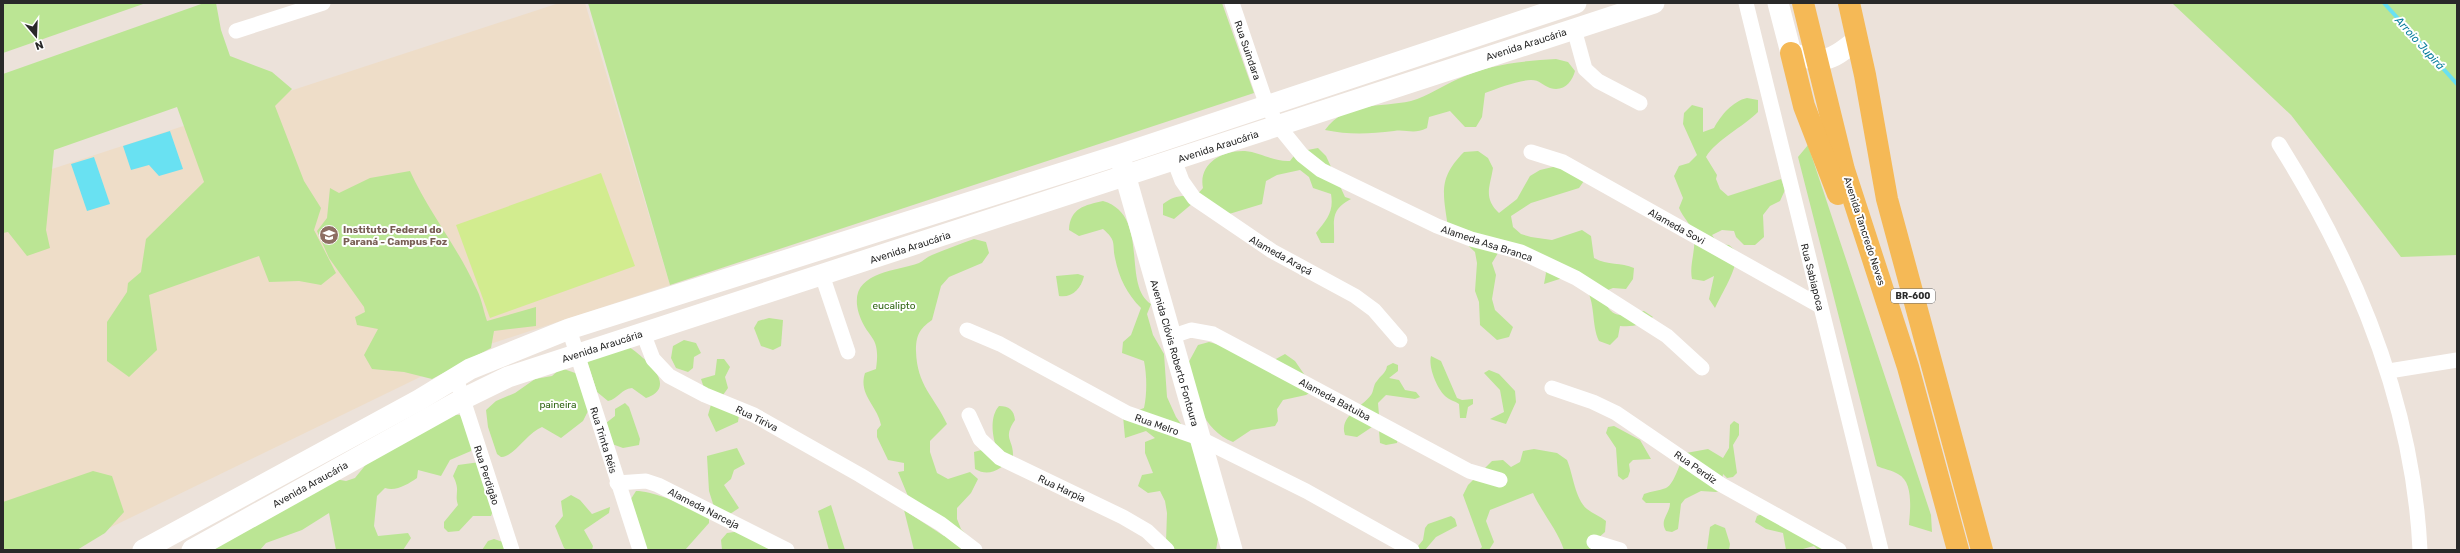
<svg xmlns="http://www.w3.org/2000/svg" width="2460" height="553" viewBox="0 0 2460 553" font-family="Rubik,sans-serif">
<rect width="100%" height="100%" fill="#ece2da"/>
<polygon fill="#eeddc8" points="559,3 585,3 670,285 484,346 64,550 3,550 3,185"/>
<g fill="#bbe594">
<polygon points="3,3 146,3 3,53"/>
<polygon points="204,3 216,3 221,30 230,56 272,72 292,89 275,106 304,181 321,208 314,230 336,273 321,285 299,281 269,282 259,256 149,295 157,350 129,377 107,361 107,322 127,292 128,283 141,272 146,239 204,182 177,107 54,150 46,230 50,248 27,256 8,232 3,233 3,74"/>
<polygon points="588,3 1222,3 1254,93 670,285"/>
<polygon points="2172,3 2457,3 2457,255 2401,257 2291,115"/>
<path d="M 1556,59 L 1568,62 L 1575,71 C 1572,82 1564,92 1550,88 C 1542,85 1540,80 1531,80 C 1516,81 1499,88 1485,93 L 1482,117 L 1476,127 L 1465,127 L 1450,111 L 1429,117 L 1427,128 C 1413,135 1407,129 1394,131 C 1369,134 1349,135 1325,130 C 1346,101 1379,108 1411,101 C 1428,96 1442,86 1458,79 C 1489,64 1523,61 1556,59 Z"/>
<path d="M 1747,98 L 1758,100 L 1758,112 C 1743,127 1716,140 1706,157 L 1717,175 L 1716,179 L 1720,189 L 1728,196 L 1781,179 L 1785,190 L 1780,201 L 1770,206 L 1763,215 L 1764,237 L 1755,245 L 1744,245 L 1736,237 L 1734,231 L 1722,230 L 1712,235 L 1718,244 L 1729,245 L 1737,252 C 1737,270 1723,291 1715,308 L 1709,299 L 1714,276 L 1704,281 L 1692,279 C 1689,265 1696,251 1694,235 C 1692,225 1683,218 1679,208 L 1683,198 L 1674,176 L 1679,166 L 1689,163 L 1697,155 L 1683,124 L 1684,113 L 1692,105 L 1703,108 L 1703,132 L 1714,128 C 1721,115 1733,101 1747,98 Z"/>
<path d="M 1808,145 L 1931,515 L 1932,532 L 1909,525 C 1910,511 1914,482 1898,474 C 1892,470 1883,469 1877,466 L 1798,157 Z"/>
<path d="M 1318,148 L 1326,156 L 1345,197 L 1351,199 C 1329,211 1335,220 1334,243 L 1321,243 L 1316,233 C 1327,219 1334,212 1331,194 L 1313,188 L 1309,177 L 1300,170 L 1277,175 L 1266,181 L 1262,204 L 1229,214 L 1193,203 L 1174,219 L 1163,215 L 1163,204 C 1174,196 1181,195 1195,197 L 1203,188 C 1198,164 1222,150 1245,151 C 1260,152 1273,162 1290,161 L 1297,152 Z"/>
<path d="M 1478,151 L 1488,158 L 1493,168 C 1490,187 1483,198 1499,213 L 1517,199 L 1530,176 L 1540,170 L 1557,166 L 1586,178 L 1579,188 L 1531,203 L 1511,216 L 1513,227 L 1521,234 L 1531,237 L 1552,240 L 1582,230 L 1591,236 L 1594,258 C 1608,266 1621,262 1634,268 L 1633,279 L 1626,289 L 1613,288 L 1603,292 C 1608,320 1621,317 1644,311 L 1653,317 C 1642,325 1634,327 1620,326 L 1618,337 L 1610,345 L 1599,341 C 1591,324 1596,302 1585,287 C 1581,282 1573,279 1569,276 L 1544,284 L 1546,273 L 1541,263 L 1498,253 L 1492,263 L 1496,275 L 1492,299 L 1495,310 L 1513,327 L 1509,337 L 1497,340 L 1480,325 L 1479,302 L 1475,291 L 1477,263 L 1475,252 L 1448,227 C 1443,193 1438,178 1464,152 Z"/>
<path d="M 410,171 C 428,211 457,246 475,286 C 481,296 483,309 487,321 L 536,307 L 536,326 L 494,331 L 491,348 L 432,379 L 404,372 L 372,369 L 364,355 L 378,329 L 357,325 L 355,317 L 365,312 L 364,307 L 329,258 L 317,231 L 327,218 L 330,188 L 339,193 L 370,178 Z"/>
<path d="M 1103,201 C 1151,215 1121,285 1151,304 L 1147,314 L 1153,335 L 1164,354 L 1167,397 L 1176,417 L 1189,435 L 1219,533 L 1216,550 L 1176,550 L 1166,542 L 1167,513 L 1165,501 L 1160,491 L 1148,493 L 1138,486 L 1142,475 L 1153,473 L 1145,453 L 1145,442 L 1155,438 L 1146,431 L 1125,438 L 1123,416 L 1144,408 C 1147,394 1147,376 1144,361 L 1122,353 L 1123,342 L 1131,335 L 1141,308 C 1127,294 1119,278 1115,258 C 1112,243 1117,241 1103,229 L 1079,236 L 1069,230 C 1070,208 1085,205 1103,201 Z"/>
<path d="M 974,239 L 986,242 L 989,253 L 982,263 L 949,277 L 941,286 L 932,320 C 919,329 916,336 916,351 C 917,386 934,396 947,424 L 930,441 L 930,452 L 937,473 L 948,479 L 970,472 L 978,479 L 971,493 L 957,508 L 957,519 L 961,529 L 981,550 L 914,550 L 904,510 L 944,536 L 943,530 L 910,501 L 898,472 L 904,471 L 904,463 L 888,460 L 877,437 L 877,430 L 881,425 C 877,405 858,395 865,373 L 876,369 C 881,334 868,341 859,314 C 846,272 894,272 919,263 C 923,261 927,257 932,255 C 946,249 960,244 974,239 Z"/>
<path d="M 1078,274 L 1084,276 C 1081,289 1072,298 1059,296 L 1056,276 Z"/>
<polygon points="769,318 783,320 781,346 773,350 761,346 754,328 758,321"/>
<polygon points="684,340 696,343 701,353 694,357 693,368 688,372 676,368 671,358 673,346"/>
<path d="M 1209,342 L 1274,360 L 1285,354 L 1295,361 L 1315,390 L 1306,395 L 1283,400 L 1277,409 L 1278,421 L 1275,426 L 1251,430 L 1233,442 C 1202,430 1195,396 1186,367 L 1198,345 Z"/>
<path d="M 629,347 C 644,357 680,387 646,398 L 632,388 C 621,389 618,399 608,401 L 597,392 L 587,361 Z"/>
<path d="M 1431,356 L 1441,361 L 1457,398 L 1462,400 L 1473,399 L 1473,404 L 1468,407 L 1466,418 L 1460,418 L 1459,404 C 1455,401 1449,400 1445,396 C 1437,388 1428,367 1431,356 Z"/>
<polygon points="717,359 724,359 730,367 725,377 728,388 723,395 739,415 738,422 716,432 708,415 712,401 705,391 701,379 715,375"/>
<path d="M 1393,363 L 1398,365 L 1398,371 L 1389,378 L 1399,380 L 1405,390 L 1416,392 L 1420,397 L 1415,399 L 1386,395 L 1378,403 L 1379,415 L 1398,437 L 1397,443 L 1386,445 L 1380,443 L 1379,431 L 1372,427 L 1357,437 L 1345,435 C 1339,416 1361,408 1371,395 C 1374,391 1373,385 1377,381 C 1381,375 1386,373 1387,366 Z"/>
<path d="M 561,368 L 578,374 L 589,409 L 583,421 L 561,438 L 542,427 C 528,432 513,458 501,457 L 497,454 L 488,427 L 486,410 L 496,401 L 515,393 L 535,379 L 552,376 Z"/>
<polygon points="1489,370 1499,374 1515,391 1516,402 1506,424 1490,419 1504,412 1500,390 1484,373"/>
<polygon points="625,403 629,407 640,439 639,445 623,448 612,444 606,423 615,416 615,409"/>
<path d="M 999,406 C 1009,406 1014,410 1015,420 C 1002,439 1014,439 1013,457 C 1002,468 990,478 975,469 L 974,452 L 996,446 C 992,434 990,416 999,406 Z"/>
<path d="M 450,414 L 460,415 L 475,440 L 471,451 L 450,460 L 441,476 L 418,470 L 417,478 C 408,484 396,492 385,488 L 377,496 L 374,526 L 378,536 L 408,533 L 411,538 L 403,550 L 336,550 L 329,513 L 302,530 L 266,543 L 260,550 L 203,550 L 335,479 L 346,481 L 355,478 L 372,457 Z"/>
<path d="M 1734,421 L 1739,424 L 1739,435 L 1733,445 L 1737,473 L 1733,477 L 1727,478 L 1723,474 L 1721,490 L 1716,492 L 1701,491 L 1685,499 L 1681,504 L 1678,529 L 1672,532 L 1666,531 C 1659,520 1670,514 1670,503 L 1646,503 L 1642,499 L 1644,494 C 1651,491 1659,491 1666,488 C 1675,484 1679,462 1686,453 L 1708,449 L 1723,458 L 1729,448 L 1730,425 Z"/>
<polygon points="1614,426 1640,440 1651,459 1633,460 1629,464 1630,471 1628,477 1623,480 1618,476 1616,448 1606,433 1608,427"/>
<polygon points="737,448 745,464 734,470 731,479 724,485 739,508 730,514 714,507 709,491 707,456"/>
<path d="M 1534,449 L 1557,453 L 1567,460 C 1573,474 1575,499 1587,509 C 1593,514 1600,516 1606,521 L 1605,532 L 1597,539 L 1590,550 L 1564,550 C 1557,529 1542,513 1533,493 L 1490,510 L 1486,521 L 1494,542 L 1489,550 L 1479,550 L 1482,547 L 1463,495 L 1468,485 L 1492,461 L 1503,460 L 1511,467 L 1520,462 L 1523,451 Z"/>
<path d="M 480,462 L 496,503 L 491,516 L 473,516 L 459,531 L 448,532 L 444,528 L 444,522 L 458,505 C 454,493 461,491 453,476 L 458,465 Z"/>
<polygon points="93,471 112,476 124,512 105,533 77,550 3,550 3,502"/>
<path d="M 636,491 C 656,491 691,508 709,517 L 709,523 L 685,550 L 643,550 L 629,502 Z"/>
<polygon points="571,495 580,500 592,514 610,507 609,513 584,530 593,546 592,550 567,550 564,548 555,526 563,516 561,501"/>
<polygon points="831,505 845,550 829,550 818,511"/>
<polygon points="1762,514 1831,550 1818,550 1814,546 1799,550 1786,550 1783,533 1766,529 1755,522 1757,516"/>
<polygon points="1451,516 1455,519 1457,526 1436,537 1425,550 1415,550 1423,540 1425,528 1428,524"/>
<polygon points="1715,524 1725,528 1730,544 1729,550 1707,549 1710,527"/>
<polygon points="741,531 783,550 722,550 721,540 727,533"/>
<polygon points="494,539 503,542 509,550 482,550 488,541"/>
</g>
<polygon fill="#d2ec8f" points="601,173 635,266 490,318 456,225"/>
<g fill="#69e1f2">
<polygon points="170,131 183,169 159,176 149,165 131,170 123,146"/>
<polygon points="94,157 110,204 87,211 71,164"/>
</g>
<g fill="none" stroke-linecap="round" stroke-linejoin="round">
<polyline stroke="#69e1f2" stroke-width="4" points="2384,3 2457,84"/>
<g stroke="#fff" stroke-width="15">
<polyline points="1232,3 1264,97 1276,123 1302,155 1321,170 1437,226 1471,239 1521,252 1576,278 1667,336 1702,368"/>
<polyline points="1746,3 1881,550"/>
<polyline points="1574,29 1585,69 1598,81 1640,103"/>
<polyline points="236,31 323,3"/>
<path d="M 2279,144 C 2357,268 2413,403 2420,550"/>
<polyline points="1531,152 1563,162 1820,306"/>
<polyline points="1174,160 1182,181 1194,198 1272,251 1355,296 1374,310 1400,340"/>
<polyline points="822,275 848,352"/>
<polyline points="569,329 640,550"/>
<polyline points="967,330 1000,344 1127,413 1199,438 1306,491 1412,550"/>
<polyline points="643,333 653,359 669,376 705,395 754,415 860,475 941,524 975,550"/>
<polyline points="1170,337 1191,330 1213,334 1469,471 1500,480"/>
<polyline points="2389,371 2457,360"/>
<polyline points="456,378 512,550"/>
<polyline points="1552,388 1593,402 1616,413 1720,484 1839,550"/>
<polyline points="969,415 980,439 1000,458 1123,517 1147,531 1167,550"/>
<polyline points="617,483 646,481 658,485 787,550"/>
<polyline points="1594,542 1620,550"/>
</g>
<g stroke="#fff" stroke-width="21">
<path d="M 1778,3 L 1791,53 C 1827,64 1828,62 1857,40"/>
<polyline points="1122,164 1232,550"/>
<polyline points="143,550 419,400 470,369 569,329 1119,155 1576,3"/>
<polyline points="192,550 463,399 508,377 1654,3"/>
</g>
<g stroke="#f5b956" stroke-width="22">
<polyline points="1803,3 1844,170 1908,367 1958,550"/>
<polyline points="1849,3 1865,75 1887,199 1982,550"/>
<polyline points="1791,53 1804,106 1838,194"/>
</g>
</g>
<defs>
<symbol id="university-disc" viewBox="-11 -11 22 22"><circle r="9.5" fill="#8d6e63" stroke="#fff"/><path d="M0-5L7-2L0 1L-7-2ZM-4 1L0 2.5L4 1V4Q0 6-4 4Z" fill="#fff"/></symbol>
</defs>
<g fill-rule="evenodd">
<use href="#university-disc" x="318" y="224" width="22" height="22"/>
</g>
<g text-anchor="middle" stroke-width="4" stroke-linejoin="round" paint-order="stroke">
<rect fill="#fff" stroke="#696969" stroke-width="1" x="1891" y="289" width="44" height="14" rx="3"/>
<g font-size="9" font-weight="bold" fill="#292929">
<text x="1913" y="299">BR-600</text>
</g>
<g font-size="10" fill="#292929" stroke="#fff">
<text transform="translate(1526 44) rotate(-18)" y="4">Avenida Araucária</text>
<text transform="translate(1248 50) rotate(71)" y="4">Rua Suindara</text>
<text transform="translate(1218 146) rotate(-18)" y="4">Avenida Araucária</text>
<text transform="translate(1677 226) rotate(29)" y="4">Alameda Sovi</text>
<text transform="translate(1865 231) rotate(72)" y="4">Avenida Tancredo Neves</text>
<text transform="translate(1487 243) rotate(18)" y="4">Alameda Asa Branca</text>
<text transform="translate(910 247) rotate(-18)" y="4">Avenida Araucária</text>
<text transform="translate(1281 255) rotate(29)" y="4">Alameda Araçá</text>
<text transform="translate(1813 277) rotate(76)" y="4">Rua Sabiapoca</text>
<text transform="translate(602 346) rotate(-18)" y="4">Avenida Araucária</text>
<text transform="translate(1175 353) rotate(74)" y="4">Avenida Clóvis Roberto Fontoura</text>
<text transform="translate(1335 399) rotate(28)" y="4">Alameda Batuiba</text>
<text transform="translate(757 418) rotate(26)" y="4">Rua Tiriva</text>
<text transform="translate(1157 424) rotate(19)" y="4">Rua Melro</text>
<text transform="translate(604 440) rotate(73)" y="4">Rua Trinta Réis</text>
<text transform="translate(1696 467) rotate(35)" y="4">Rua Perdiz</text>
<text transform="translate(487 475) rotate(72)" y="4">Rua Perdigão</text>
<text transform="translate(310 484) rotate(-29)" y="4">Avenida Araucária</text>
<text transform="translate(1062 488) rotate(25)" y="4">Rua Harpia</text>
<text transform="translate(704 508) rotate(27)" y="4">Alameda Narceja</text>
</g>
<g font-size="10" font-weight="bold" fill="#785e54" stroke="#fff" text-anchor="start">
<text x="343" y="233">Instituto Federal do<tspan x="343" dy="12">Paraná - Campus Foz</tspan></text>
</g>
<g font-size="10" fill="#336717" stroke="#fff">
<text x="894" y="309">eucalipto</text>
<text x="558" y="408">paineira</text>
</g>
<g font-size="11" font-style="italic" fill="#097e9d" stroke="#fff">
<text transform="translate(2420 43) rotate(48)" y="4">Arroio Jupirá</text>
</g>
</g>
<rect width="2460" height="553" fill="none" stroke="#292929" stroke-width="8"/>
<g transform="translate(36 36) rotate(161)" stroke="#ffffff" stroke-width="3" paint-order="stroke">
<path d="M0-3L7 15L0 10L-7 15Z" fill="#292929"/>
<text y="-6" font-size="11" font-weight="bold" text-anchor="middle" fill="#292929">N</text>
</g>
</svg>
